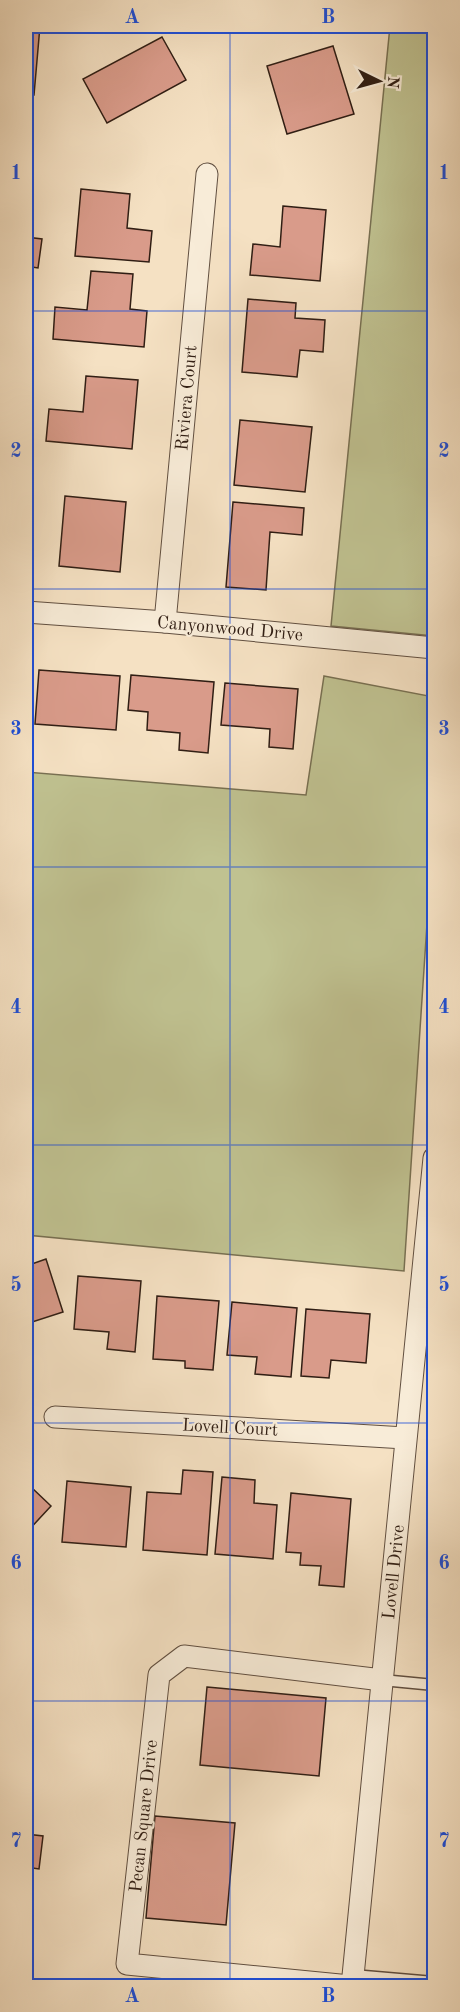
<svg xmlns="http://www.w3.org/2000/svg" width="460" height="2012" viewBox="0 0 460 2012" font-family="'Old Standard TT',serif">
<rect width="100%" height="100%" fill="#f5e1c3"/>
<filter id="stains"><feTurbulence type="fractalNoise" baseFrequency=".00333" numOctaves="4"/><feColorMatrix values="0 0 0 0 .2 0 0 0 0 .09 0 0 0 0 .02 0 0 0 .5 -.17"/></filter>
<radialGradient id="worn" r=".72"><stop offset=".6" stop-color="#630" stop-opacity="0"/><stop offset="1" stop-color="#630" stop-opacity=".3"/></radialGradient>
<g fill="#c0c291" stroke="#787052" stroke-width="1.5">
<polygon points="390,26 434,26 434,636 331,626"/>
<polygon points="324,676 434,697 434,818 404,1271 26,1235 26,772 306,795"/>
</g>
<g fill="#d99b8a" stroke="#301e14" stroke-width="1.5">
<polygon points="26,26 40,26 34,95 26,95"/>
<polygon points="162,37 186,80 107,123 83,79"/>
<polygon points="333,46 354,114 287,134 267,66"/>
<polygon points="26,126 32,126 26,195"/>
<polygon points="81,189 130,194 127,228 152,231 149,262 75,256"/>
<polygon points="283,206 326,210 320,281 250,275 253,244 280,247"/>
<polygon points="26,237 42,239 38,268 26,266"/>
<polygon points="91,271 133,274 130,309 147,311 144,347 53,339 55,307 87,310"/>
<polygon points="248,299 296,303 295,318 325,320 323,352 300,350 297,377 242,372"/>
<polygon points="26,324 32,325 29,356 26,356"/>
<polygon points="86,376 138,380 132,449 46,441 49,409 83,412"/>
<polygon points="240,420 312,427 305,492 234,485"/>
<polygon points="65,496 126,502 120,572 59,566"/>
<polygon points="233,502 304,508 302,535 270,532 266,590 226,587"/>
<polygon points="39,670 120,676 116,730 35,724"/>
<polygon points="131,675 214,682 208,753 179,750 180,733 147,730 148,712 128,710"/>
<polygon points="225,683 298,689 293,749 269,747 270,729 221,725"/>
<polygon points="46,1259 63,1312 26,1324 26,1266"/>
<polygon points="78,1276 141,1281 135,1352 107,1349 109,1332 74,1329"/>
<polygon points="157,1296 219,1301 213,1370 185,1368 185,1361 153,1359"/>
<polygon points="232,1302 297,1308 291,1377 255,1374 257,1357 227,1355"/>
<polygon points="306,1309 370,1314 366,1363 331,1360 329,1378 301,1376"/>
<polygon points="183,1470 213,1472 207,1555 143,1550 147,1492 181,1494"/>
<polygon points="222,1477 255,1480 254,1503 277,1505 273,1559 215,1554"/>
<polygon points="67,1481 131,1487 126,1547 62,1542"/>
<polygon points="31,1487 51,1506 26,1533 26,1493"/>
<polygon points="291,1493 351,1499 344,1587 319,1585 321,1566 300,1565 301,1553 286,1552"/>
<polygon points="207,1687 326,1698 319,1776 200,1765"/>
<polygon points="434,1789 434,1849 429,1848"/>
<polygon points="155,1816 235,1823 226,1925 146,1918"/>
<polygon points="26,1834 43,1836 39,1869 26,1867"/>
</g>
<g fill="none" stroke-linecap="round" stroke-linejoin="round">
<defs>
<g id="lane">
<polyline points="382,1680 434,1685"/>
<polyline points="353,1975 434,1982"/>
</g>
<g id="street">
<polyline points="26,612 165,622 434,648"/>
<polyline points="165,622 207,174"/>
<polyline points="55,1417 405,1438"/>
<polyline points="350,1986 127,1964 159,1675 184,1656 382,1680"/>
<polyline points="352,1986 434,1158"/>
</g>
</defs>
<use href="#lane" stroke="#614f40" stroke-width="13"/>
<use href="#street" stroke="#614f40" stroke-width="23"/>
<use href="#lane" stroke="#f8ecd8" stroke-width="10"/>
<use href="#street" stroke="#f8ecd8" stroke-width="21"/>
</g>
<path fill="none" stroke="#1d4ed8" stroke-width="1.5" stroke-opacity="0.55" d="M 230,26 L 230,1986M 26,311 L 434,311M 26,589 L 434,589M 26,867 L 434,867M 26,1145 L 434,1145M 26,1423 L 434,1423M 26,1701 L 434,1701"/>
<g text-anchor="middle" stroke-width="4.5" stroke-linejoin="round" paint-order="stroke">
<g font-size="18" fill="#301e14" stroke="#f8ecd8">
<text transform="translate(186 398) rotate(-85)" y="6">Riviera Court</text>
<text transform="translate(230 628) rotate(5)" y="6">Canyonwood Drive</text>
<text transform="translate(230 1427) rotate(3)" y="6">Lovell Court</text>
<text transform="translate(393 1572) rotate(-84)" y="6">Lovell Drive</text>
<text transform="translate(143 1816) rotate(-84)" y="6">Pecan Square Drive</text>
</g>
</g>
<rect width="460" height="2012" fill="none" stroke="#f5e1c3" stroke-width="66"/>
<g transform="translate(379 81) rotate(95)" stroke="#f8ecd8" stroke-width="4.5" paint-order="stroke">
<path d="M0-4.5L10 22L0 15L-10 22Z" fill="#301e14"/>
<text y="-9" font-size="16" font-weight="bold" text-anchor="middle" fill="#301e14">N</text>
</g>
<rect x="33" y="33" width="394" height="1946" fill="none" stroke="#1d4ed8" stroke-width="2"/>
<g font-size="20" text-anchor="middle" font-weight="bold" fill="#1d4ed8">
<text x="132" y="23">A</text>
<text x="328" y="23">B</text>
<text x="16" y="179">1</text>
<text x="444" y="179">1</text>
<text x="16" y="457">2</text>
<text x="444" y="457">2</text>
<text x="16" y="735">3</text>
<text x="444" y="735">3</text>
<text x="16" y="1013">4</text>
<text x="444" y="1013">4</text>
<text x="16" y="1291">5</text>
<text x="444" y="1291">5</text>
<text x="16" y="1569">6</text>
<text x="444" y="1569">6</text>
<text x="16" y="1847">7</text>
<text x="444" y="1847">7</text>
<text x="132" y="2002">A</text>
<text x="328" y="2002">B</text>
</g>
<rect width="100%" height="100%" filter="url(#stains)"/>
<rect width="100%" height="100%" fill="url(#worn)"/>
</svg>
